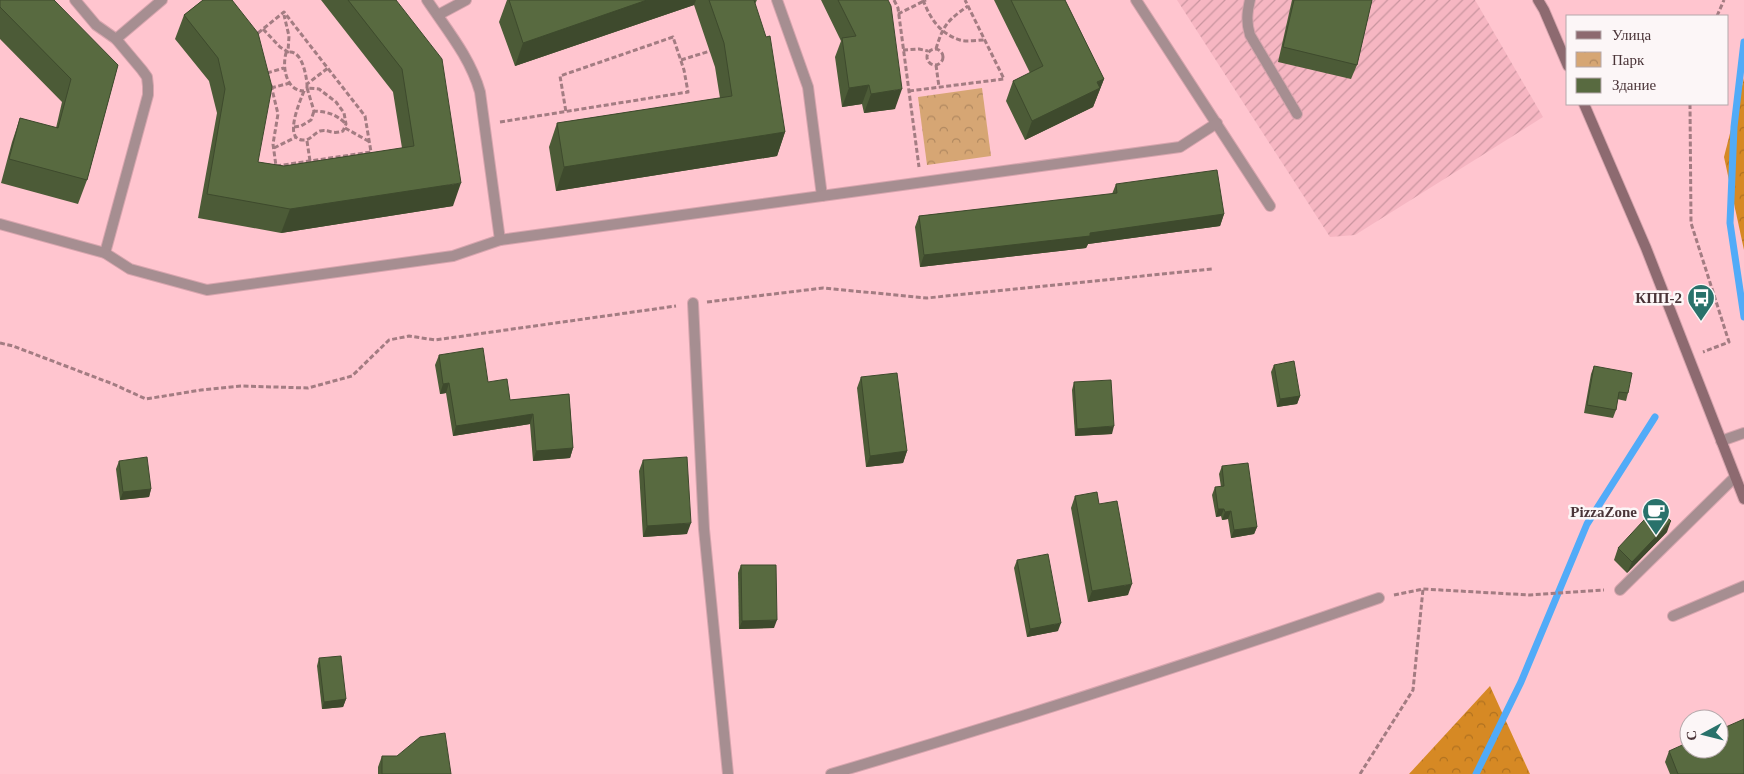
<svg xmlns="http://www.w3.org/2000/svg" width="1744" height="774" viewBox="0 0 1744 774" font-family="Georgia,serif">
<defs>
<pattern id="industrial-furrows" width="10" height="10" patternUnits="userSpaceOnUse" patternTransform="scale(1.25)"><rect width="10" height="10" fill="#f6b6c2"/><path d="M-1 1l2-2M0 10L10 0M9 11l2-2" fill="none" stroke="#c9959f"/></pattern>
<pattern id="forest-crowns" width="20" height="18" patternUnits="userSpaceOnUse" patternTransform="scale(1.25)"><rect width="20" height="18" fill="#d68924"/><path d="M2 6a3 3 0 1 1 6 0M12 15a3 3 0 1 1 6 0" fill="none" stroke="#b07120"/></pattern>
<pattern id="park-crowns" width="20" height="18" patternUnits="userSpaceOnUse" patternTransform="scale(1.25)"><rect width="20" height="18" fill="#d6a674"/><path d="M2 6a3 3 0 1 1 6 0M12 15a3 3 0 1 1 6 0" fill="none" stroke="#b08860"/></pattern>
</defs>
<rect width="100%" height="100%" fill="#ffc5cf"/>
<polygon fill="url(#industrial-furrows)" points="1177,0 1475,0 1543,117 1355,235 1330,237"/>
<g fill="url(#forest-crowns)">
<polygon points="1744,78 1744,250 1724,157"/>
<polygon points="1490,686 1530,774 1409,774"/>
</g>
<polygon fill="url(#park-crowns)" points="982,88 991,156 927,165 918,97"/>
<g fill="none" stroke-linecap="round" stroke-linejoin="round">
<g stroke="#51abf8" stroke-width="7">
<polyline points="1744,42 1734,127 1730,223 1744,317"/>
<polyline points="1476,774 1521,682 1587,524 1655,417"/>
</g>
<defs>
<g id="lane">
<polyline points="75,0 96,25 116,39 142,70 147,77 148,86 148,95 105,253"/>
<path d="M 427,0 C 447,30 470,57 480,92 L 500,240"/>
<polyline points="777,0 808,87 822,196"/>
<polyline points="1136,0 1270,206"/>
<path d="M 1250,0 C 1247,13 1246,22 1250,35 L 1297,114"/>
<polyline points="438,15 466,0"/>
<polyline points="116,39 162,0"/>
<polyline points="0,224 105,253 130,269 207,290 453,256 500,240 1180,147 1217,123"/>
<polyline points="693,303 704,529 728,774"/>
<polyline points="1721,441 1744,433"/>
<polyline points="1620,590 1735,477"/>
<polyline points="1673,616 1744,586"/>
</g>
<path id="street" d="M 831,774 C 1015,720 1198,661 1379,598"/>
<g id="secondary">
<polyline points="1538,0 1544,10 1568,66"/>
<polyline points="1584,104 1646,248 1744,499"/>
</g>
</defs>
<use href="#lane" stroke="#d7a5ae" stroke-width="12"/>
<use href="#street" stroke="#d7a5ae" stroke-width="12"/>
<use href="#secondary" stroke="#d7a5ae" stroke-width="12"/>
<g stroke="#a37c82" stroke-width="3" stroke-dasharray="5 2.5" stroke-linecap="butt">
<polyline points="894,0 898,8 919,167"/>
<path d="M 923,0 C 930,18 940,34 960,40 C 967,42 977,40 985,40"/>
<polyline points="898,14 926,0"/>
<polyline points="1717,16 1724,0"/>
<polyline points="263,29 280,47 288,52 289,36 284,15"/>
<polyline points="258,33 284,12 365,116 371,152 276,166 273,144 278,114 271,85"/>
<circle cx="935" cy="57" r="8"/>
<path d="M 936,49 C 943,25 948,20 968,6"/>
<polyline points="903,50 919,49 928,51"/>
<polyline points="681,60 710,51"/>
<polyline points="936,65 939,87"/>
<polyline points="267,73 284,68"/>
<path d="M 307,84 L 307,88 L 304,91 C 286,91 282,67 286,53 C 301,47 306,73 307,84 L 328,68"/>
<polyline points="271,88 290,83"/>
<path d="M 304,91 C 300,101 283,140 303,140 C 310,141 314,133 320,131 C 330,129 331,135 343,131 L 346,124 L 344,113 L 336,102 L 319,89 L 307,88 L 314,111 C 328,112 336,114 346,124"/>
<polyline points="909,91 1004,79 965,0"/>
<polyline points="1690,104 1691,223 1729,342 1703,352"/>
<polyline points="500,122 688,92 684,70 673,37 560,76 566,112"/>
<polyline points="294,127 301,126 311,120 314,111"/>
<polyline points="345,128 370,142"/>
<polyline points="307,141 310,161"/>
<polyline points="274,148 296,137"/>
<polyline points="707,302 823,288 927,298 1212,269"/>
<polyline points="0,343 13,346 113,384 146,399 201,390 241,386 308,388 352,376 389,340 409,336 435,340 676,306"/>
<polyline points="1394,595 1423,589 1530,595 1604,590"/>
<polyline points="1360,774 1413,690 1423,589"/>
</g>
<use href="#lane" stroke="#a68e91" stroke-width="10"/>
<use href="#street" stroke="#a68e91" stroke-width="10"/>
<use href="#secondary" stroke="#8d6a70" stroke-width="10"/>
</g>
<g fill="#4c5b37">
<polygon points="0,0 118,65 87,180 78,204 1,183 12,142 20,118 56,128 62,102 0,39"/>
<polygon points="203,0 258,162 284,166 402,148 393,92 321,0 396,0 453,206 281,233 198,218 217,113 209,81 175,39 184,15"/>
<polygon points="507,0 757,0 755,4 785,132 777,156 556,191 549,147 557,123 720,98 715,67 694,5 515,66 499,22"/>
<polygon points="821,0 888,0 895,109 864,113 862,104 842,107 835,57 841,41"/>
<polygon points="994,0 1065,0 1104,79 1093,107 1025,140 1006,101 1013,81 1030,73"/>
<polygon points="1292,0 1372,0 1357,65 1351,79 1278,62"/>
<polygon points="1116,184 1224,214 1220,226 1088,244 1086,248 920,267 915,227 919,216 1112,194"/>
<polygon points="439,355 488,382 510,400 569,394 573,448 570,458 533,461 530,424 453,436 446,393 440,394 435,365"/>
<polygon points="1274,365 1300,396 1297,404 1277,407 1271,372"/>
<polygon points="1594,366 1628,393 1626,401 1617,399 1616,410 1613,418 1584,413 1591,374"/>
<polygon points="861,377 907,451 903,463 866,467 857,388"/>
<polygon points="1074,382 1112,434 1075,436 1072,390"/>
<polygon points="643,460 687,534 643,537 639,471"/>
<polygon points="119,461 151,489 149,497 120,500 116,469"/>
<polygon points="1222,466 1257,527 1254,534 1231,538 1228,519 1222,520 1221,516 1216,517 1212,495 1215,487 1221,487 1219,474"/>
<polygon points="1075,496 1128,595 1088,602 1071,508"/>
<polygon points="1667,532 1627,573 1614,560 1618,548"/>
<polygon points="1017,560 1058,631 1027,637 1014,568"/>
<polygon points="741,565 774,628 739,629 738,573"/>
<polygon points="319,658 346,699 343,707 322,709 317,666"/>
<polygon points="1669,751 1744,774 1670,774 1665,762"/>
<polygon points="382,756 451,774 378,774 378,767"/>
</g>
<g fill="#3e4a2d">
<polygon points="647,0 696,0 694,5 515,66 523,43"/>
<polygon points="1104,79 1093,107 1025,140 1032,121"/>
<polygon points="869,85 862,104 842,107 849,88"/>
<polygon points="902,89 895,109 864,113 871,94"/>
<polygon points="785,132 777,156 556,191 564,167"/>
<polygon points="461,183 453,206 281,233 290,209"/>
<polygon points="1224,214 1220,226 1088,244 1086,248 920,267 924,255"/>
<polygon points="449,383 446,393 440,394 443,384"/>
<polygon points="1300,396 1297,404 1277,407 1280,399"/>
<polygon points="533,414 530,424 453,436 456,426"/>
<polygon points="1114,426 1112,434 1075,436 1077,429"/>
<polygon points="573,448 570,458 533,461 536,451"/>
<polygon points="907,451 903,463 866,467 870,456"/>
<polygon points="151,489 149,497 120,500 123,492"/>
<polygon points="1218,509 1224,509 1221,516 1216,517"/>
<polygon points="1231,511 1228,519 1222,520 1225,512"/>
<polygon points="1671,521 1667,532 1627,573 1632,562"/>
<polygon points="691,523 687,534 643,537 647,526"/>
<polygon points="1257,527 1254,534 1231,538 1234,530"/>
<polygon points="1132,584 1128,595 1088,602 1092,591"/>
<polygon points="777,620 774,628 739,629 742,621"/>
<polygon points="1061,623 1058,631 1027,637 1030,629"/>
<polygon points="346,699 343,707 322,709 324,702"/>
</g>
<g fill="#586a40" stroke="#3e4a2d">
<polygon points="0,0 54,0 118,65 87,180 9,159 20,118 58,128 71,79 0,7"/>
<polygon points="203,0 232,0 258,33 272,87 258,162 284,166 414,146 402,69 348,0 396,0 442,59 461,183 290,209 207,194 225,89 218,58 184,15"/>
<polygon points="509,0 647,0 523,43"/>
<polygon points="709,0 754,0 766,37 770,36 785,132 564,167 557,123 732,96 724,43"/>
<polygon points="838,0 888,0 891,6 902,89 871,94 869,85 849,88 842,38 856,36"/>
<polygon points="1011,0 1065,0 1104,79 1097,82 1100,88 1032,121 1013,81 1043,66"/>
<polygon points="1294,0 1372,0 1357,65 1283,47"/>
<polygon points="1217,170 1224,214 1090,233 1090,236 924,255 919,216 1117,193 1116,184"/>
<polygon points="483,348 488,382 507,379 510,400 569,394 573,448 536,451 533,414 456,426 449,383 443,384 439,355"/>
<polygon points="1294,361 1300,396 1280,399 1274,365"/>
<polygon points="1594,366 1632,373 1628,393 1619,392 1616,410 1587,405"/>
<polygon points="897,373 907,451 870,456 861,377"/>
<polygon points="1111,380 1114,426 1077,429 1074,382"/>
<polygon points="147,457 151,489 123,492 119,461"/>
<polygon points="687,457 691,523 647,526 643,460"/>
<polygon points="1248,463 1257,527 1234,530 1231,511 1225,512 1224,509 1218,509 1215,487 1224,486 1222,466"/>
<polygon points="1097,492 1099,504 1117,501 1132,584 1092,591 1075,496"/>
<polygon points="1656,507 1671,521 1632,562 1618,548"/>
<polygon points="1048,554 1061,623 1030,629 1017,560"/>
<polygon points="741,565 776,565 777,620 742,621"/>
<polygon points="341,656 346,699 324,702 319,658"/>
<polygon points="1744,719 1744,774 1678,774 1669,751 1689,742 1689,749 1719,749 1719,730"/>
<polygon points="445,733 451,774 382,774 382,756 397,756 420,737"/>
</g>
<defs>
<symbol id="bus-pin" viewBox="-11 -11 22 30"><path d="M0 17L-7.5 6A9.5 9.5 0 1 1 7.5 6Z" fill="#29726b" stroke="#fcf6f7"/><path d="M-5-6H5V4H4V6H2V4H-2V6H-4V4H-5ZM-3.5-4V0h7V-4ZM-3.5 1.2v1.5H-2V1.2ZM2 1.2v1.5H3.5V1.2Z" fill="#fff"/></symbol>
<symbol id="cafe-pin" viewBox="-11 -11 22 30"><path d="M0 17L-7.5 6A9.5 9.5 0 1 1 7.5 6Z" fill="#29726b" stroke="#fcf6f7"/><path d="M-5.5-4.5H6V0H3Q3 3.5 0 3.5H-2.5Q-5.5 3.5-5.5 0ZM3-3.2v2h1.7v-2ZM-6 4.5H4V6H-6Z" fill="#fff"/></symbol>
</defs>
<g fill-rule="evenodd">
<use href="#bus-pin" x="1685" y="282" width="32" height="43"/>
<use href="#cafe-pin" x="1640" y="496" width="32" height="43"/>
</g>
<g text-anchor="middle" stroke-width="5" stroke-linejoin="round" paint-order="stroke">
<g font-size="15" font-weight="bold" fill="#4a3438" stroke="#fcf6f7" text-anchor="end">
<text x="1682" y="303">КПП-2</text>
<text x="1637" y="517">PizzaZone</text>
</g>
</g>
<rect x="1566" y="15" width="162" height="90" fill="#fcf6f7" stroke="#b5a8ab"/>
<rect x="1576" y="31" width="25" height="8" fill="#8d6a70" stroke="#b5a8ab"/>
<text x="1612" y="40" font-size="15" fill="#4a3438">Улица</text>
<rect x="1576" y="52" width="25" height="15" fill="url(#park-crowns)" stroke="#b5a8ab"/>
<text x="1612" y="65" font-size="15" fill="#4a3438">Парк</text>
<rect x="1576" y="78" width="25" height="15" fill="#586a40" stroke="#b5a8ab"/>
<text x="1612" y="90" font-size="15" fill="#4a3438">Здание</text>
<g transform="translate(1704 734) rotate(263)"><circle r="24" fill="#fcf6f7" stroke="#b5a8ab"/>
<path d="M0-4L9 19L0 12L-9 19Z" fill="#29726b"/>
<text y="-8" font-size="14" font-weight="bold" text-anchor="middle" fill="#4a3438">С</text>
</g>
</svg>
